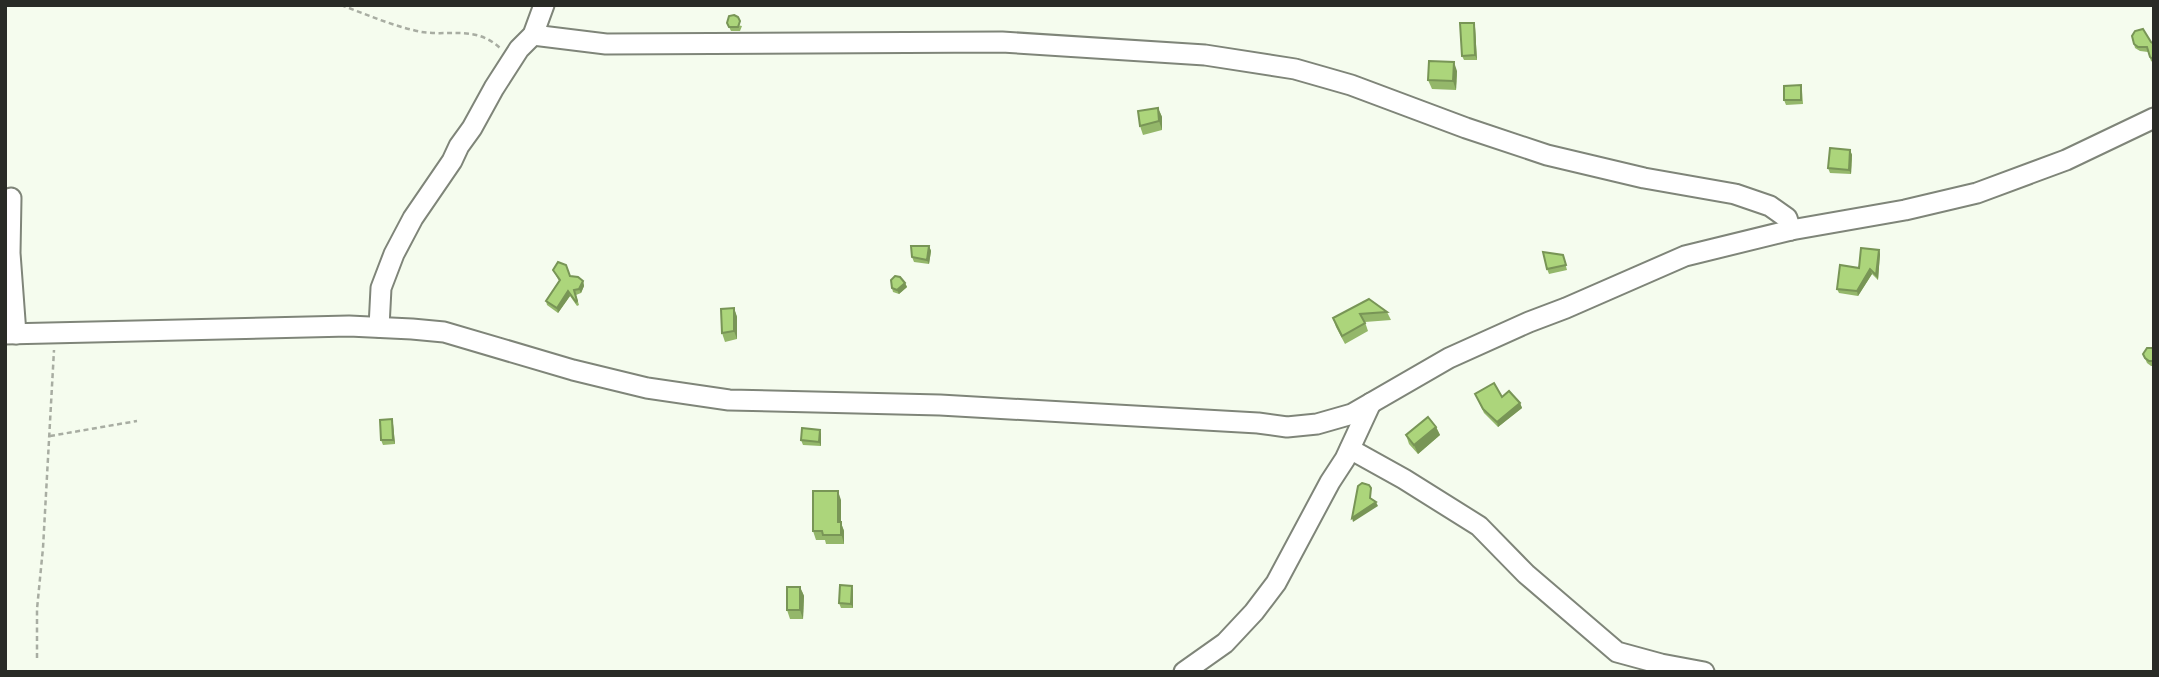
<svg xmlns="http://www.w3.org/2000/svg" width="2159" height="677" viewBox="0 0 2159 677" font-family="Helvetica,sans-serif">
<rect width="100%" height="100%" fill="#f5fcee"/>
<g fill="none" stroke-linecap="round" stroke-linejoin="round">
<defs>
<g id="minor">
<polyline points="533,35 606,44 1002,42 1205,55 1295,69 1351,85 1466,128 1547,155 1644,178 1735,194 1770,206 1787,218 1791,230"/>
<polyline points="11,198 10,253 16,334"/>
<polyline points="379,327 381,288 394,254 413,218 452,161 459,146 472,128 494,88 519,49 533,35 544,5"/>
<polyline points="5,334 349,326 412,329 444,332 573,370 647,388 729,400 940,405 1258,423 1287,427 1317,424 1352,414 1449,358 1529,322 1566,308 1685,256 1791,230 1905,210 1977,193 2066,160 2154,118"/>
<polyline points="1350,449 1404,479 1479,526 1526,574 1617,652 1661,664 1704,672"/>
<polyline points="1184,672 1225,643 1254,612 1276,583 1330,482 1345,459 1371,403"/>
</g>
</defs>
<use href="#minor" stroke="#7f8579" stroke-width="23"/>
<g stroke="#a8ada2" stroke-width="2.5" stroke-dasharray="5 3.5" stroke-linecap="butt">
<path d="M 341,5 C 365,14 388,24 413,30 C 444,39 473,23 500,48"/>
<polyline points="50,436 137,421"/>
<polyline points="37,658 37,609 43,548 54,350"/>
</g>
<use href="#minor" stroke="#fff" stroke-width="19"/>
</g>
<g fill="#94b76a">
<polygon points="727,23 742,26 740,31 731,31"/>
<polygon points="1475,27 1477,60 1464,60 1462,56"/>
<polygon points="2151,42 2154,44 2154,63 2151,61 2148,52 2140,51 2135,48 2134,44"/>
<polygon points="1457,71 1456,90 1432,89 1428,80"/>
<polygon points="1801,85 1802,90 1803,104 1786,105 1784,100"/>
<polygon points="1158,108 1162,117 1162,130 1143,135 1140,126"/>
<polygon points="1850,150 1852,155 1851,174 1830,173 1828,168"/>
<polygon points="929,246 931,251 929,264 914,262 912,257"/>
<polygon points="1879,250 1880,254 1878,280 1872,274 1858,296 1839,293 1837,289"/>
<polygon points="1563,255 1567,270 1549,274 1547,269"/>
<polygon points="553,270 583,281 584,286 581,293 576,295 579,305 577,306 570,296 558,313 547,305 546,301 559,281"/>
<polygon points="905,283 907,287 899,294 893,292 892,288"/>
<polygon points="1369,299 1387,312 1391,320 1365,322 1368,331 1345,344 1336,327 1333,318"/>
<polygon points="734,308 737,317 737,339 725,342 722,333"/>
<polygon points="2154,350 2154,366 2151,366 2147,363 2143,354"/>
<polygon points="1475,394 1502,397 1520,403 1522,408 1498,427 1484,413"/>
<polygon points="393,424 395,444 383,445 381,440"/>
<polygon points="1436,427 1440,435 1418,454 1409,444 1406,435"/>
<polygon points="820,430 821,434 821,446 803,445 801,440"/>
<polygon points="841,500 841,523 844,531 844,544 826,544 825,540 816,540 813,531"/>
<polygon points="800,587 804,596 803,619 790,619 787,610"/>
<polygon points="853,590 853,608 841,608 839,603"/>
</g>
<g fill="#789556">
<polygon points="1474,23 1475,27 1477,60 1475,55"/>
<polygon points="1454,62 1457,71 1456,90 1453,81"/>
<polygon points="1158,108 1162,117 1162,130 1159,121"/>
<polygon points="1850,150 1852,155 1851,174 1849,170"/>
<polygon points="929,246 931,251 929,264 927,260"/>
<polygon points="1879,250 1880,254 1878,280 1876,275"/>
<polygon points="1870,269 1872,274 1858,296 1857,291"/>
<polygon points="583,281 584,286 581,293 579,289"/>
<polygon points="905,283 907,287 899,294 897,290"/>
<polygon points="568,291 570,296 558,313 557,308"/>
<polygon points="734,308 737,317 737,339 734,331"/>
<polygon points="1520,403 1522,408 1498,427 1497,422"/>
<polygon points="392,419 393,424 395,444 393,440"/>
<polygon points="1436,427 1440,435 1418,454 1414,445"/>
<polygon points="820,430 821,434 821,446 819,442"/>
<polygon points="838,491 841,500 841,523 844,531 844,544 838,522"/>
<polygon points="1376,502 1378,506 1353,522 1352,518"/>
<polygon points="852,586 853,590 853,608 851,604"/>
<polygon points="800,587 804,596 803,619 800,610"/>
</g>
<g fill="#acd57b" stroke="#789556" stroke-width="2">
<polygon points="734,15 738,17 740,21 738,27 729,27 727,23 729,16"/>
<polygon points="1460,23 1474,23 1475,55 1462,56"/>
<polygon points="2143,29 2151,42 2154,44 2154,60 2150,57 2147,47 2138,47 2134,44 2132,36 2135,31"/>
<polygon points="1429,61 1454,62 1453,81 1428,80"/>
<polygon points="1801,85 1801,100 1784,100 1784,86"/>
<polygon points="1158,108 1159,121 1140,126 1138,111"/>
<polygon points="1830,148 1850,150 1849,170 1828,168"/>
<polygon points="911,246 929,246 927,260 912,257"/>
<polygon points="1861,248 1879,250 1876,275 1870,269 1857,291 1837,289 1840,265 1859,268"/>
<polygon points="1543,252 1563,255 1566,265 1547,269"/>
<polygon points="558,262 566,265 570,276 578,277 583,281 579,289 574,290 577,301 576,302 568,291 557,308 546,301 560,280 553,270"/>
<polygon points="895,276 900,277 905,283 897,290 892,288 891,280"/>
<polygon points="1369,299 1387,312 1360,314 1365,323 1342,336 1333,318"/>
<polygon points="734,308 734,331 722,333 721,309"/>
<polygon points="2147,348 2152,348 2154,350 2153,361 2149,361 2145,358 2143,354"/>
<polygon points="1494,383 1502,397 1509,391 1520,403 1497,422 1483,409 1475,394"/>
<polygon points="1428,417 1436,427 1414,445 1406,435"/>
<polygon points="392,419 393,440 381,440 380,420"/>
<polygon points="802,428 820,430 819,442 801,440"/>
<polygon points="1362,483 1369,485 1371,488 1370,498 1376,502 1352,518 1358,486"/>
<polygon points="813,491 838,491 838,522 841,522 841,535 823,535 822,531 813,531"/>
<polygon points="840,585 852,586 851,604 839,603"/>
<rect x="787" y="587" width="13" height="23"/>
</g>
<rect width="2159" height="677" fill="none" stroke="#292b26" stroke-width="14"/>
</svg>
